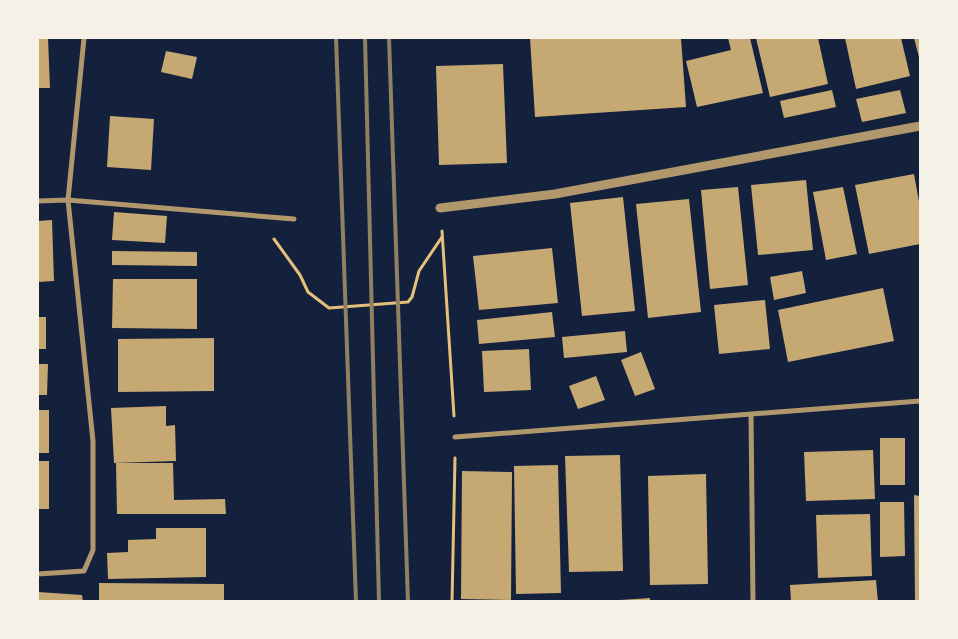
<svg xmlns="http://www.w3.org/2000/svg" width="958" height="639" viewBox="0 0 958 639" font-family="'Fira Sans',sans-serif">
<rect width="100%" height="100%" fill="#14213d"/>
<g fill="#c6a872">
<polygon points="38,38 48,38 50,88 38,88"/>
<polygon points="530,38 681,38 686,107 535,117"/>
<polygon points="728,38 750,38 763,93 697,107 686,61 731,50"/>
<polygon points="756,38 818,38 828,84 770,97"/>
<polygon points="845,38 901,38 910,76 856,89"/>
<polygon points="914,38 920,38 920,61"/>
<polygon points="166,51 197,57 192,79 161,72"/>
<polygon points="503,64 507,163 439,165 436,66"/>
<polygon points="832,90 836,107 784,118 780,101"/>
<polygon points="900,90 906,113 862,122 856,99"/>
<polygon points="110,116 154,119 151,170 107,167"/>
<polygon points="914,174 920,207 920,244 869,254 855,185"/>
<polygon points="806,180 813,250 758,255 751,185"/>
<polygon points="738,187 748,285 710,289 701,190"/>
<polygon points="843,187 857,254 826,260 813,192"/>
<polygon points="623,197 635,311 582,316 570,203"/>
<polygon points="689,199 701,312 648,318 636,204"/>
<polygon points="114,212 167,216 165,243 112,240"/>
<polygon points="52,220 54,281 38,282 38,221"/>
<polygon points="552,248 558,303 479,310 473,256"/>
<polygon points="112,251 197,252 197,266 112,265"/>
<polygon points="802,271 806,293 774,300 770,277"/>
<polygon points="113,279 197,279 197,329 112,328"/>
<polygon points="883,288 894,341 788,362 778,310"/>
<polygon points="765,300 770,349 719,354 714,305"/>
<polygon points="552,312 555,337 479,344 477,320"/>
<rect x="38" y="317" width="8" height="32"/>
<polygon points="625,331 627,352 564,358 562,337"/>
<polygon points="214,338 214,391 118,392 118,339"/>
<polygon points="529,349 531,390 484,392 482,351"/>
<polygon points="641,352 655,389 635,396 621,360"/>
<polygon points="38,364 48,364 47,395 38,395"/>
<polygon points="596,376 605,400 578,409 569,386"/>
<polygon points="166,406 166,426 175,425 176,461 114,463 111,408"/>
<rect x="38" y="410" width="11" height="43"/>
<rect x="880" y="438" width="25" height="47"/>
<polygon points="873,450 875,499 806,501 804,452"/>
<polygon points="620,455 623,571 569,572 565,456"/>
<rect x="38" y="461" width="11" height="48"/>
<polygon points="116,463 173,463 174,500 225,499 226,514 117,514"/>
<polygon points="558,465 561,593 516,594 514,466"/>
<polygon points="462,471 512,472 511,600 461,599"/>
<polygon points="706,474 708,584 650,585 648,476"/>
<polygon points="914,495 920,496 920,602 915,602"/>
<polygon points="880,502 904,502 905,556 880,557"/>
<polygon points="870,514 872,576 818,578 816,515"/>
<polygon points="156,528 206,528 206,577 108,579 107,553 128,552 128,540 156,539"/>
<polygon points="876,580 878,602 791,602 790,585"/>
<polygon points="99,583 224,584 224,602 99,602"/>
<polygon points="38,592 82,595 83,602 38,602"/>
<polygon points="650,598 650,602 621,602 620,600"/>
</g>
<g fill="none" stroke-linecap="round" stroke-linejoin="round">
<g stroke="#e5c07b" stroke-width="3">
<polyline points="442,231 454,416"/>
<polyline points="274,239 300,275 308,292 329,308 408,302 412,297 419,271 442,237"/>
<polyline points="452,602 455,458"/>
</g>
<g stroke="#b1986c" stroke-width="5">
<polyline points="38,201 68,200 294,219"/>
<polyline points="751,415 753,602"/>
<polyline points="455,437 920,401"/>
<polyline points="38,574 84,571 93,550 93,441 68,200 84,38"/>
</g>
<polyline stroke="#b1986c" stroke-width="9" points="440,208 555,194 920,126"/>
<g stroke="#918062" stroke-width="4">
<polyline points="336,38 356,602"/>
<polyline points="365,38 379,602"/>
<polyline points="389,38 408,602"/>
</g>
</g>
<rect width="958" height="639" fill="none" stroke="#f6f1e7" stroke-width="78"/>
</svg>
